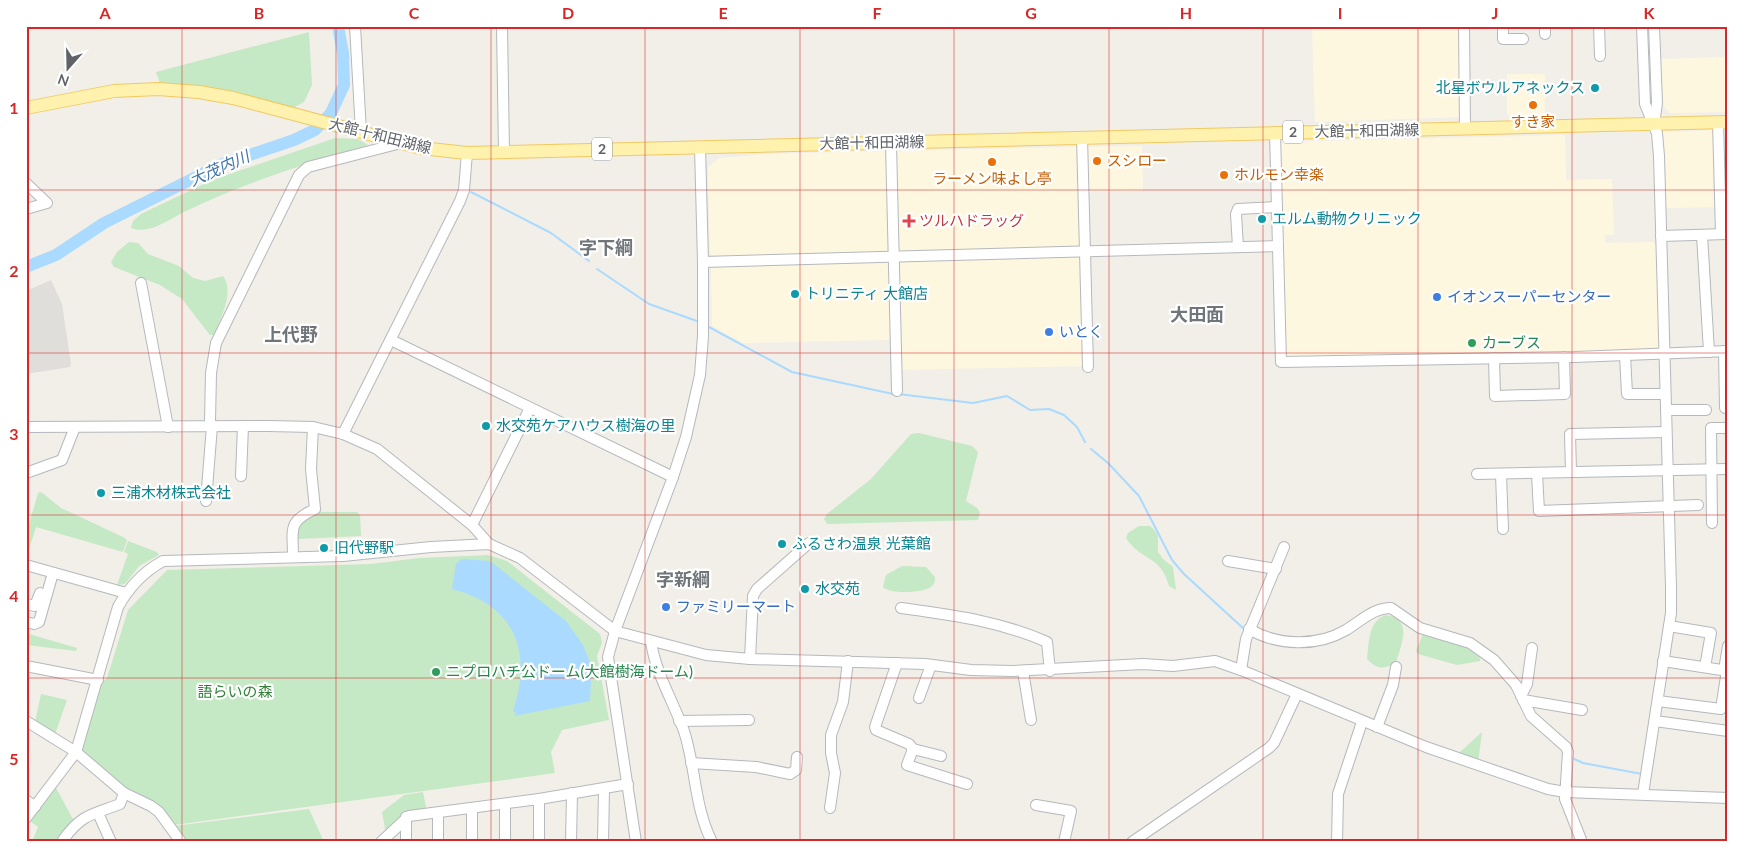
<svg xmlns="http://www.w3.org/2000/svg" width="1754" height="868" viewBox="0 0 1754 868" font-family="Lato,'Noto Sans JP',sans-serif">
<rect width="100%" height="100%" fill="#f1efe8"/>
<g fill="#fef7e0">
<polygon points="1312,26 1461,26 1464,117 1315,122"/>
<polygon points="1728,57 1728,112 1670,113 1661,104 1661,59"/>
<polygon points="1507,74 1545,74 1545,116 1507,115"/>
<polygon points="1716,130 1718,207 1664,208 1663,132"/>
<polygon points="1565,135 1566,180 1612,179 1614,235 1605,235 1605,243 1653,242 1657,246 1659,351 1289,360 1283,355 1280,142"/>
<polygon points="1142,146 1143,191 1087,192 1085,147"/>
<polygon points="1079,147 1082,250 898,253 893,151"/>
<polygon points="888,151 890,253 723,257 710,255 708,167 720,158 766,154"/>
<polygon points="1082,254 1084,366 898,370 896,258"/>
<polygon points="890,259 891,339 888,340 743,343 712,326 711,267 727,264"/>
</g>
<polygon fill="#e0deda" points="51,280 62,304 71,364 70,367 26,374 26,291"/>
<g fill="#c5e8c5">
<polygon points="309,32 312,85 304,102 293,108 160,83 156,72"/>
<path d="M 335,138 L 358,139 L 368,145 C 305,164 243,183 184,212 C 168,220 149,235 131,228 L 133,221 L 141,214 L 212,180 Z"/>
<path d="M 129,242 L 138,243 L 148,254 L 179,266 L 193,278 L 205,281 L 223,276 C 235,292 220,319 214,335 L 210,335 L 182,299 L 160,285 L 114,267 L 111,262 L 117,252 Z"/>
<polygon points="919,433 972,446 978,452 966,501 977,508 980,513 978,520 827,524 824,519 827,514 871,479 911,434"/>
<polygon points="41,492 61,508 123,537 127,540 123,552 36,527 26,559 26,535 38,493"/>
<polygon points="319,512 357,512 360,515 361,536 298,539 295,535 300,521"/>
<path d="M 1139,526 L 1150,526 C 1162,536 1157,539 1158,552 L 1163,559 L 1173,567 L 1176,590 L 1169,586 C 1161,555 1142,562 1126,538 L 1128,533 Z"/>
<polygon points="128,541 157,552 159,555 139,566 125,584 117,585 128,554 124,552"/>
<polygon points="488,555 507,561 600,634 602,643 597,656 609,720 562,730 551,752 555,773 174,825 164,812 150,800 125,789 82,755 81,749 102,682 107,678 128,610 167,570 371,564 419,558"/>
<path d="M 902,566 L 926,567 L 935,577 C 935,580 935,583 933,585 C 928,593 891,595 883,587 L 886,575 Z"/>
<path d="M 1386,615 C 1414,620 1401,644 1396,663 C 1383,670 1377,669 1367,659 C 1369,644 1368,620 1386,615 Z"/>
<polygon points="26,633 77,648 76,651 26,645"/>
<polygon points="1423,634 1464,646 1480,658 1480,661 1457,665 1418,654 1416,651"/>
<polygon points="41,694 67,700 55,734 35,722"/>
<polygon points="1482,732 1478,763 1459,756 1460,752"/>
<path d="M 55,786 L 74,821 C 59,841 57,842 32,842 L 38,827 L 30,821 Z"/>
<polygon points="423,792 427,812 386,834 382,812 404,795"/>
<polygon points="309,809 324,842 187,842 174,826"/>
</g>
<path fill="#aadaff" d="M 462,559 L 490,561 L 566,621 L 583,645 L 589,660 L 591,676 L 590,701 L 514,716 L 516,712 L 513,711 C 533,652 515,605 452,589 L 456,564 Z"/>
<g fill="none" stroke-linecap="round" stroke-linejoin="round">
<g stroke="#aadaff" stroke-width="2">
<polyline points="471,192 551,233 589,261"/>
<polyline points="597,269 649,304 697,321"/>
<polyline points="709,327 792,372 893,394"/>
<polyline points="898,394 973,403 1007,396 1030,410 1049,409 1064,415 1077,427 1085,442"/>
<polyline points="1091,449 1108,463 1139,496 1172,560 1184,574 1244,629"/>
<polyline points="1572,758 1583,763 1642,774"/>
</g>
<polyline stroke="#aadaff" stroke-width="12" points="26,267 56,255 104,223 220,165 294,140 315,130 331,113 344,85 343,53 338,26"/>
<defs>
<g id="minor">
<polyline points="355,26 361,132"/>
<polyline points="502,26 504,152"/>
<polyline points="1464,26 1465,129"/>
<polyline points="1503,26 1503,39 1523,39"/>
<polyline points="1545,26 1545,34"/>
<polyline points="1599,26 1600,56"/>
<polyline points="1642,26 1645,104 1657,133 1659,156 1671,587 1671,613 1643,794"/>
<polyline points="1654,26 1657,103 1654,124"/>
<polyline points="1718,122 1721,234"/>
<polyline points="1275,132 1281,362 1575,357 1728,351"/>
<polyline points="1082,137 1088,367"/>
<polyline points="891,144 897,391"/>
<polyline points="26,183 47,203 26,209"/>
<polyline points="1702,235 1709,352"/>
<polyline points="1661,236 1727,234"/>
<polyline points="1238,247 1236,214 1238,209 1277,207"/>
<polyline points="703,262 1278,246"/>
<polyline points="141,283 168,427"/>
<polyline points="391,340 673,477"/>
<polyline points="1724,351 1725,408"/>
<polyline points="1625,355 1627,394 1665,394"/>
<polyline points="1494,358 1495,396 1565,394 1564,357"/>
<polyline points="1666,410 1706,410"/>
<polyline points="26,427 268,426 313,427 343,434 377,449 472,525 489,544"/>
<polyline points="343,434 460,201 464,190 467,153"/>
<polyline points="1571,472 1570,434 1666,432"/>
<polyline points="26,473 62,460 75,427"/>
<polyline points="1477,474 1728,469"/>
<polyline points="1501,474 1503,529"/>
<polyline points="1537,474 1539,511 1698,505"/>
<polyline points="241,476 243,426"/>
<polyline points="206,501 212,426 210,421 211,373 216,343 299,175 308,167 401,143"/>
<polyline points="1712,523 1711,428 1728,428"/>
<polyline points="472,525 530,408"/>
<path d="M 293,557 C 293,529 287,522 315,509 L 311,469 L 313,427"/>
<polyline points="1228,561 1276,569"/>
<polyline points="26,565 126,593"/>
<polyline points="26,604 35,606 40,593"/>
<path d="M 901,608 C 952,615 1000,621 1047,642 L 1050,671"/>
<polyline points="26,622 34,624 39,622 53,573"/>
<polyline points="1669,626 1711,633 1705,667"/>
<path d="M 1249,629 C 1278,646 1317,647 1346,630 C 1361,621 1373,608 1391,608 L 1420,628 L 1470,643 L 1494,660 L 1516,685 L 1531,716 L 1566,747 L 1568,752 L 1565,799 L 1582,842"/>
<path d="M 651,642 C 656,674 673,701 684,731 C 696,768 694,806 712,842"/>
<polyline points="750,659 753,596 757,589 809,543"/>
<polyline points="1663,661 1728,671"/>
<polyline points="897,663 875,727 876,730 909,744 913,749"/>
<polyline points="26,666 98,680"/>
<polyline points="1241,670 1246,639 1284,547"/>
<polyline points="1724,670 1728,646"/>
<polyline points="1023,671 1031,720"/>
<polyline points="1521,696 1527,684 1532,648"/>
<polyline points="919,698 931,665"/>
<polyline points="1523,700 1582,710"/>
<polyline points="1658,701 1721,709 1727,670"/>
<polyline points="26,721 76,752 124,793 151,806 159,812 181,842"/>
<polyline points="679,721 749,720"/>
<polyline points="1655,721 1728,731"/>
<polyline points="1377,727 1393,685 1396,667"/>
<polyline points="941,756 913,749 907,765 967,784"/>
<polyline points="691,763 756,767 790,774 796,770 797,757"/>
<polyline points="539,799 539,842"/>
<polyline points="26,800 35,807"/>
<polyline points="505,804 505,842"/>
<polyline points="1036,805 1071,811 1064,842"/>
<polyline points="830,808 835,773 831,753 831,735 843,702 848,661"/>
<polyline points="98,813 111,842"/>
<polyline points="406,817 406,842"/>
<path d="M 26,818 L 76,752 L 118,607 C 129,587 143,572 163,561 L 343,556 L 431,547 L 489,544 L 520,558 L 615,631 L 706,655 L 750,659 L 925,664 L 971,670 L 1013,671 L 1143,664 L 1173,666 L 1215,661 L 1241,670 L 1426,747 L 1548,789 L 1565,792 L 1728,798"/>
<path d="M 63,840 C 82,814 91,815 120,804 L 124,793"/>
<polyline points="381,842 409,816 539,799 628,784"/>
<polyline points="438,842 438,813"/>
<polyline points="472,842 472,808"/>
<polyline points="571,842 572,793"/>
<polyline points="603,842 604,789"/>
<polyline points="636,842 608,657 615,631 673,477 686,437 700,375 703,336 703,262 700,147"/>
<polyline points="1132,842 1269,748 1274,743 1297,694"/>
<polyline points="1337,842 1338,794 1362,722"/>
</g>
<polyline id="major" points="26,108 114,91 158,89 199,92 233,98 421,148 467,153 1728,122"/>
</defs>
<use href="#minor" stroke="#b5b8bc" stroke-width="12"/>
<use href="#major" stroke="#f2c960" stroke-width="14"/>
<use href="#minor" stroke="#fff" stroke-width="10"/>
<use href="#major" stroke="#fff2af" stroke-width="12"/>
</g>
<path fill="none" stroke="#d62828" stroke-width="1" stroke-opacity="0.55" d="M 182,26 L 182,842M 336,26 L 336,842M 491,26 L 491,842M 645,26 L 645,842M 800,26 L 800,842M 954,26 L 954,842M 1109,26 L 1109,842M 1263,26 L 1263,842M 1418,26 L 1418,842M 1572,26 L 1572,842M 26,190 L 1728,190M 26,353 L 1728,353M 26,515 L 1728,515M 26,678 L 1728,678"/>
<g fill="#0f9aa8" stroke="#fff" stroke-width="2">
<circle cx="1595" cy="88" r="5"/>
<circle cx="1262" cy="219" r="5"/>
<circle cx="795" cy="294" r="5"/>
<circle cx="486" cy="426" r="5"/>
<circle cx="101" cy="493" r="5"/>
<circle cx="782" cy="544" r="5"/>
<circle cx="324" cy="548" r="5"/>
<circle cx="805" cy="589" r="5"/>
</g>
<g fill="#e8710a" stroke="#fff" stroke-width="2">
<circle cx="1533" cy="105" r="5"/>
<circle cx="1097" cy="161" r="5"/>
<circle cx="992" cy="162" r="5"/>
<circle cx="1224" cy="175" r="5"/>
</g>
<path fill="#e0444e" stroke="#fff" stroke-width="2" d="M906.5 213.5h5v5h5v5h-5v5h-5v-5h-5v-5h5z"/>
<g fill="#3f7fe0" stroke="#fff" stroke-width="2">
<circle cx="1437" cy="297" r="5"/>
<circle cx="1049" cy="332" r="5"/>
<circle cx="666" cy="607" r="5"/>
</g>
<g fill="#2e9e5b" stroke="#fff" stroke-width="2">
<circle cx="1472" cy="343" r="5"/>
<circle cx="436" cy="672" r="5"/>
</g>
<g text-anchor="middle" stroke-width="4.5" stroke-linejoin="round" paint-order="stroke">
<g fill="#fff" stroke="#8f9295" stroke-width="1">
<rect x="1283" y="120.5" width="20" height="23" rx="4"/>
<rect x="592" y="137.5" width="20" height="23" rx="4"/>
</g>
<g font-size="14" font-weight="bold" fill="#5f6368">
<text x="1293" y="137">2</text>
<text x="602" y="154">2</text>
</g>
<g font-size="15" fill="#0d838f" stroke="#fff" text-anchor="start">
<text x="1585" y="93" text-anchor="end">北星ボウルアネックス</text>
<text x="1272" y="224">エルム動物クリニック</text>
<text x="805" y="299">トリニティ 大館店</text>
<text x="496" y="431">水交苑ケアハウス樹海の里</text>
<text x="111" y="498">三浦木材株式会社</text>
<text x="792" y="549">ふるさわ温泉 光葉館</text>
<text x="334" y="553">旧代野駅</text>
<text x="815" y="594">水交苑</text>
</g>
<g font-size="15" fill="#c56008" stroke="#fff">
<text x="1533" y="127">すき家</text>
<text x="1107" y="166" text-anchor="start">スシロー</text>
<text x="1234" y="180" text-anchor="start">ホルモン幸楽</text>
<text x="992" y="184">ラーメン味よし亭</text>
</g>
<g font-size="15" fill="#5f6368" stroke="#fff">
<text transform="translate(1367 131) rotate(-1)" y="5">大館十和田湖線</text>
<text transform="translate(380 136) rotate(14)" y="5">大館十和田湖線</text>
<text transform="translate(872 143) rotate(-1)" y="5">大館十和田湖線</text>
</g>
<g font-size="15" fill="#be3a42" stroke="#fff" text-anchor="start">
<text x="919" y="226">ツルハドラッグ</text>
</g>
<g font-size="15" fill="#366cbe" stroke="#fff" text-anchor="start">
<text x="1447" y="302">イオンスーパーセンター</text>
<text x="1059" y="337">いとく</text>
<text x="676" y="612">ファミリーマート</text>
</g>
<g font-size="15" fill="#27864d" stroke="#fff" text-anchor="start">
<text x="1482" y="348">カーブス</text>
<text x="446" y="677">ニプロハチ公ドーム(大館樹海ドーム)</text>
</g>
<g font-size="15" fill="#348238" stroke="#fff">
<text x="235" y="697">語らいの森</text>
</g>
<g font-size="16" font-style="italic" fill="#4174aa" stroke="#fff">
<text transform="translate(219 168) rotate(-24)" y="6">大茂内川</text>
</g>
<g font-size="18" font-weight="bold" fill="#70757a" stroke="#fff">
<text x="606" y="254">字下綱</text>
<text x="1197" y="321">大田面</text>
<text x="291" y="341">上代野</text>
<text x="683" y="586">字新綱</text>
</g>
</g>
<rect width="1754" height="868" fill="none" stroke="#ffffff" stroke-width="55"/>
<g transform="translate(68 68) rotate(200)" stroke="#ffffff" stroke-width="4" paint-order="stroke">
<path d="M0-4L9 19L0 12L-9 19Z" fill="#5f6368"/>
<text y="-8" font-size="14" font-weight="bold" text-anchor="middle" fill="#5f6368">N</text>
</g>
<rect x="28" y="28" width="1698" height="812" fill="none" stroke="#d62828" stroke-width="2"/>
<g font-size="16" text-anchor="middle" font-weight="bold" fill="#d62828">
<text x="105" y="19">A</text>
<text x="259" y="19">B</text>
<text x="414" y="19">C</text>
<text x="568" y="19">D</text>
<text x="723" y="19">E</text>
<text x="877" y="19">F</text>
<text x="1031" y="19">G</text>
<text x="1186" y="19">H</text>
<text x="1340" y="19">I</text>
<text x="1495" y="19">J</text>
<text x="1649" y="19">K</text>
<text x="14" y="114">1</text>
<text x="14" y="277">2</text>
<text x="14" y="440">3</text>
<text x="14" y="602">4</text>
<text x="14" y="765">5</text>
</g>
</svg>
